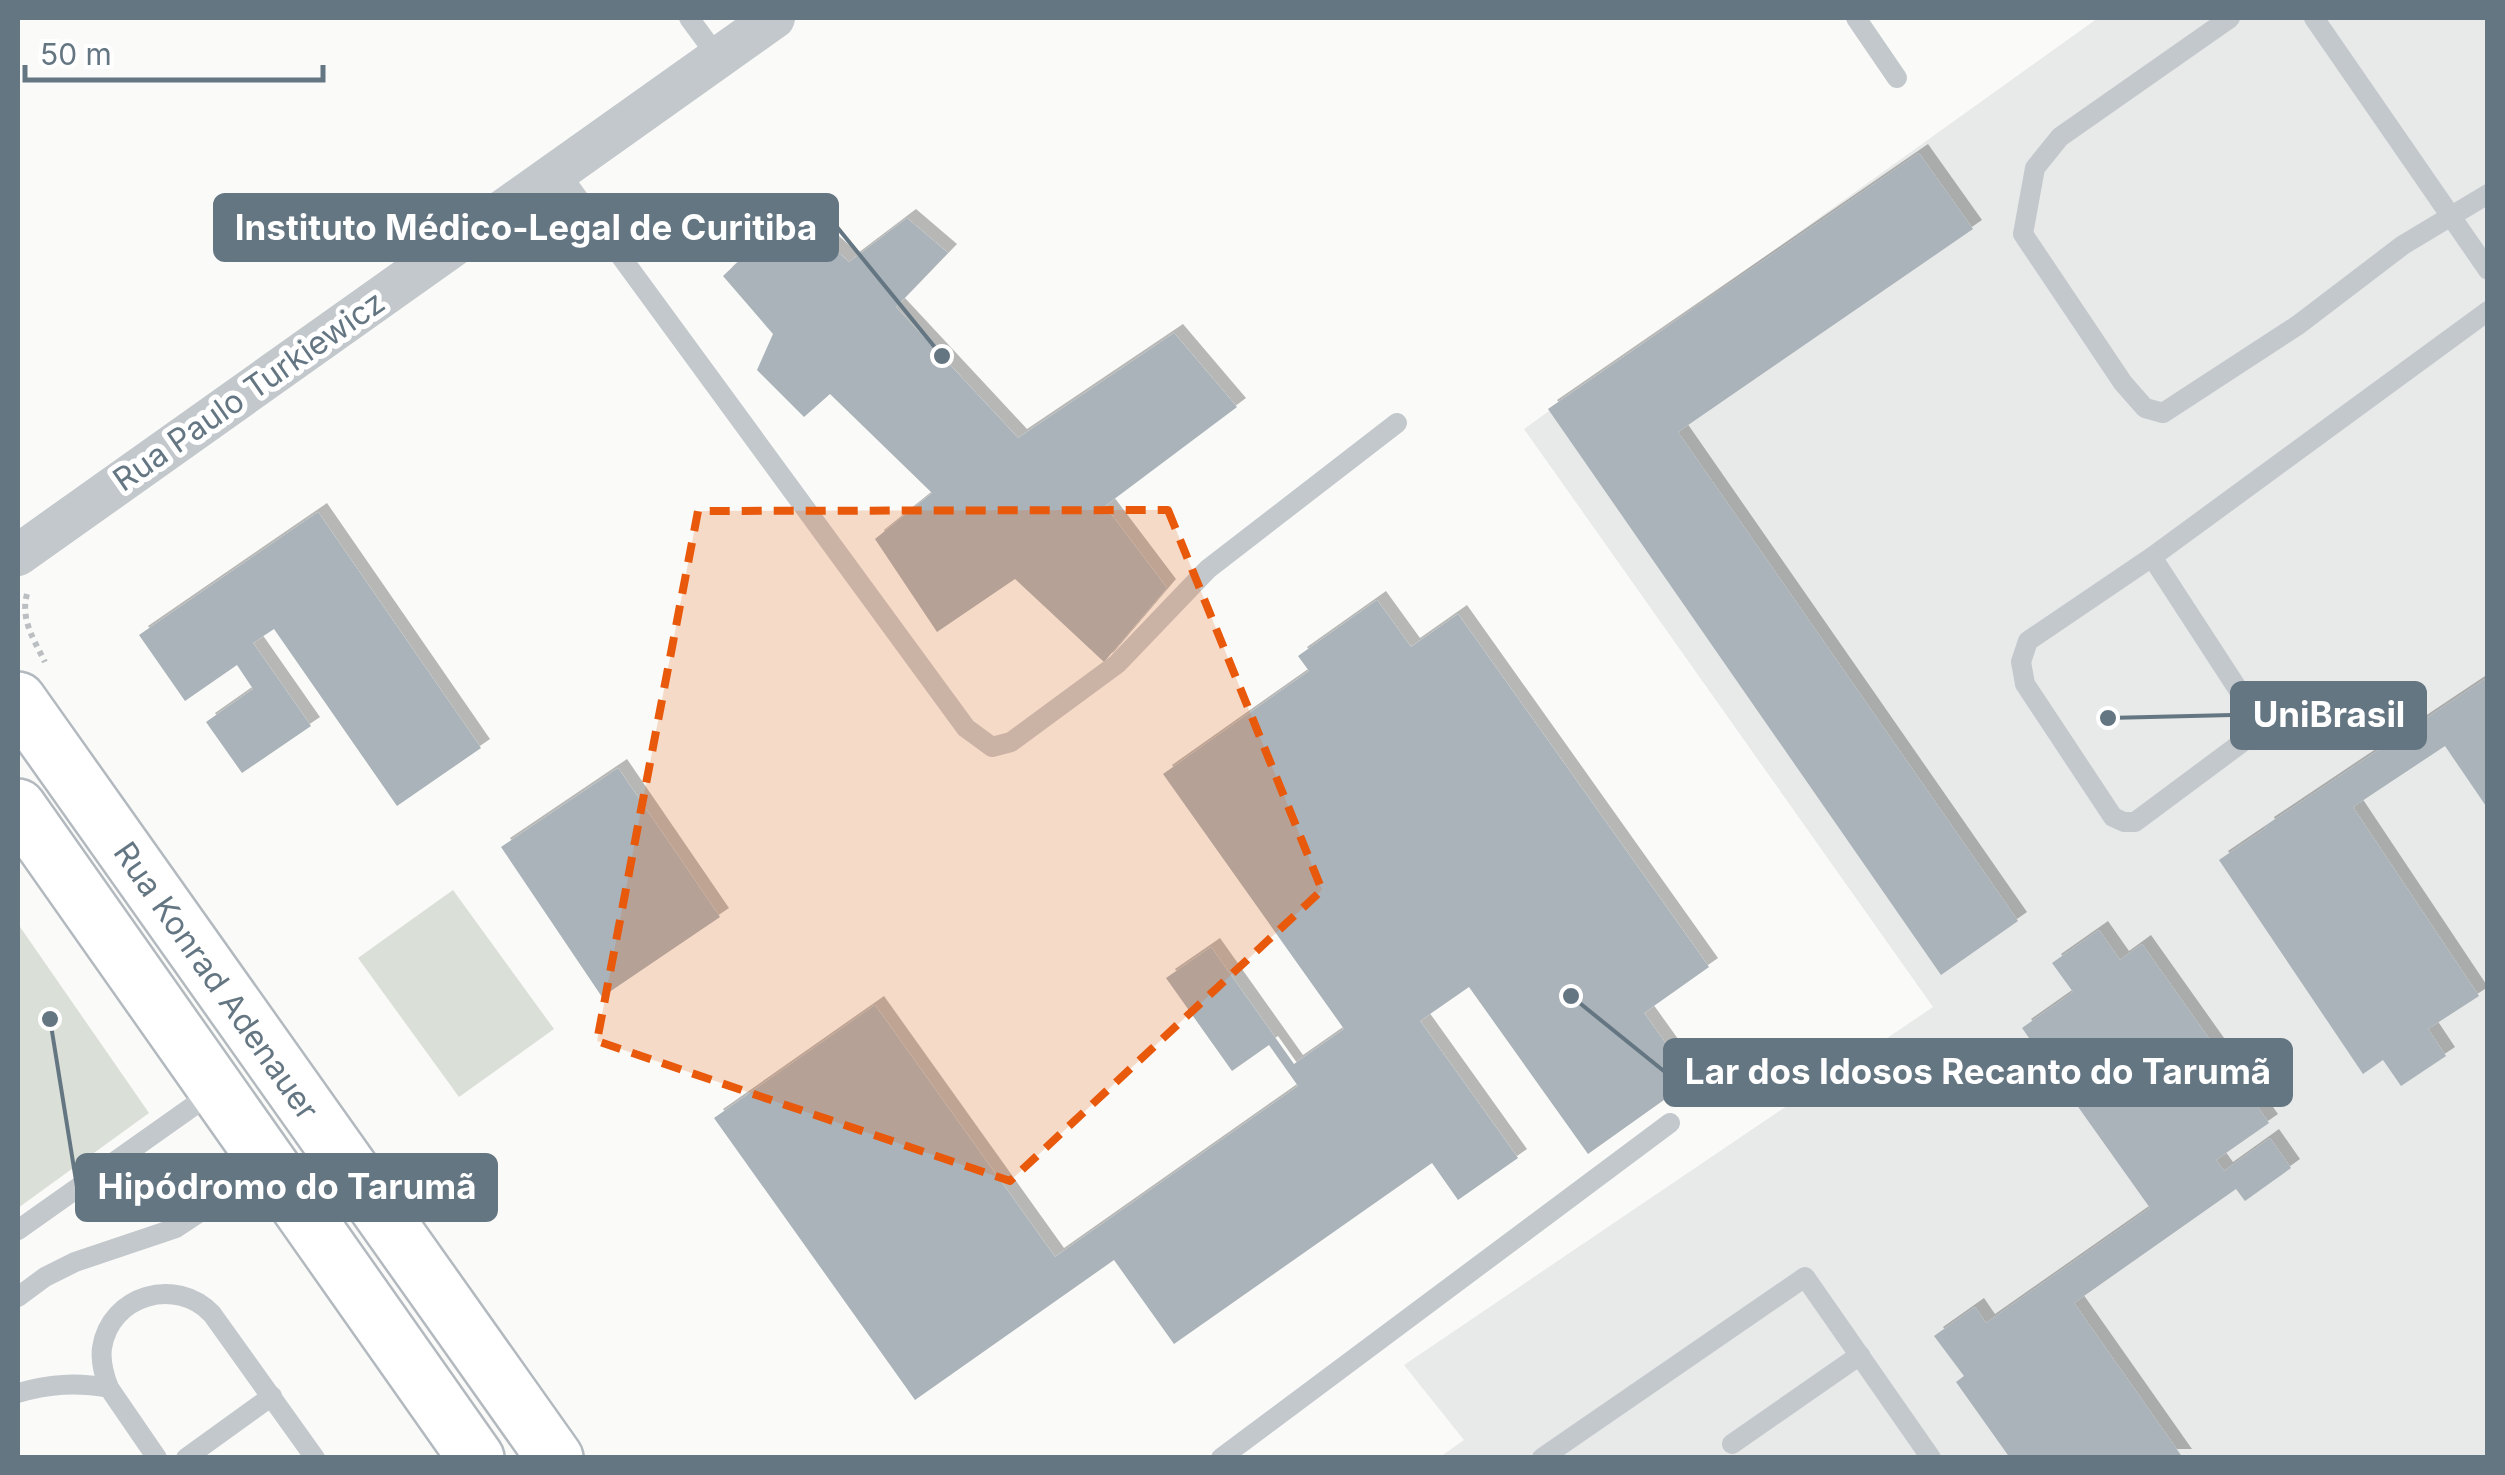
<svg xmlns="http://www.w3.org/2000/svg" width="2505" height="1475" viewBox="0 0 2505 1475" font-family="Inter,sans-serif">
<defs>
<filter id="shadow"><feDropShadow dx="9" dy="-9" stdDeviation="0" flood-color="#0004"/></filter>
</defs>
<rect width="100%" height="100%" fill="#fafaf8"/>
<polygon fill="#e8e9e9" points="2098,18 2487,18 2487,1457 1440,1457 1464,1440 1404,1365 1933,1007 1524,429"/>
<g fill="#dadfd7">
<polygon points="453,890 554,1029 459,1097 358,958"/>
<polygon points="18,924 149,1113 18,1208"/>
</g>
<g fill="#aab3b9" filter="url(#shadow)">
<polygon points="1919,153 1973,229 1678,432 2018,921 1941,975 1548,409"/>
<polygon points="792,211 849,262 907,218 948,253 896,307 1018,438 1174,333 1237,407 1105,506 1167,588 1104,662 1015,579 937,632 875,539 932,493 830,394 804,417 757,370 773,334 723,276"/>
<polygon points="318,512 481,748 397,806 274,629 253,643 311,726 242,773 206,722 253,689 237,665 185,701 139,635"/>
<polygon points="1377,600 1411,647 1458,614 1709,967 1644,1013 1692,1080 1588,1154 1469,987 1420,1021 1518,1158 1458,1200 1432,1163 1174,1344 1114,1260 915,1400 714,1118 875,1005 1055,1257 1298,1086 1269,1045 1232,1071 1166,978 1211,947 1294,1064 1344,1029 1163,774 1309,671 1298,656"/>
<polygon points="2488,677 2488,809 2445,746 2353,807 2479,996 2428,1029 2446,1056 2401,1086 2383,1060 2363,1074 2219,860 2266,828 2265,826"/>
<polygon points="618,768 720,917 602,997 501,847"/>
<polygon points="2099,930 2120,960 2142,944 2269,1123 2216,1160 2224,1171 2270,1138 2291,1168 2245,1201 2236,1189 2074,1303 2183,1458 2010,1458 1956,1382 1964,1376 1934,1336 1975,1307 1986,1323 2150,1208 2022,1028 2073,992 2052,963"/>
</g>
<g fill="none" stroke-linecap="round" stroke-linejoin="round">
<defs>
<g id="secondary">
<polyline points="18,700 555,1458"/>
<polyline points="18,807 476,1458"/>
</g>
</defs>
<use href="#secondary" stroke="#b3babf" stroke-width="60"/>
<path stroke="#bbbfc2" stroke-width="6" stroke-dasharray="5 5" stroke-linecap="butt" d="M 27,594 C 20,619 34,640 45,662"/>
<g stroke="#c3c8cc" stroke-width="20">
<polyline points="689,18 717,56"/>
<polyline points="1856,18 1897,78"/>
<polyline points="2230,18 2060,137 2035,168 2023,234 2123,383 2145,408 2163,413 2298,325 2403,245 2488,194"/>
<polyline points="2314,18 2488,270"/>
<polyline points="559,172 966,728 992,747 1011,742 1117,664 1208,569 1397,423"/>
<polyline points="2152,557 2258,720 2256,732 2135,822 2124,822 2113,817 2025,684 2021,662 2028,641 2152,557 2488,311"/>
<polyline points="18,1230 216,1090"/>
<polyline points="18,1297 45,1277 75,1262 176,1228 268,1167"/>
<path d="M 109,1388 C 104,1375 100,1362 102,1348 C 110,1295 176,1276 212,1314 L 315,1458"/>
<path d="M 18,1393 C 49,1384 76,1382 109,1388 L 157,1458"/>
<polyline points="1732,1444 1860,1355"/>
<polyline points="186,1458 272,1396"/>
<polyline points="1221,1458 1670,1123"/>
<polyline points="1542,1458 1805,1277 1931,1458"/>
</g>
<polyline stroke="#c3c8cc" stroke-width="42" points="18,555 774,18"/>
<use href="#secondary" stroke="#fff" stroke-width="55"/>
</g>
<path fill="#e8590c" fill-opacity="0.2" stroke="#e8590c" stroke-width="8" stroke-dasharray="20 12" stroke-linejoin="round" d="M 1168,510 L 1322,890 L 1010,1181 L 597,1041 L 698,511 Z"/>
<g text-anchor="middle" stroke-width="10" stroke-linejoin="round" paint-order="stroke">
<g font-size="32" fill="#657683" stroke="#fff">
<text transform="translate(249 391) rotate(-35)" y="11">Rua Paulo Turkiewicz</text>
<text transform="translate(216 981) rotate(55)" y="11">Rua Konrad Adenauer</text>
</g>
</g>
<path fill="none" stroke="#657683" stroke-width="4" d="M942 356L837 227M2108 718L2232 715M1571 996L1665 1072M50 1019L77 1187"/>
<g fill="#657683" stroke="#fff" stroke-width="4">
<circle cx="942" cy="356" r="10"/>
<circle cx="2108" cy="718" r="10"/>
<circle cx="1571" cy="996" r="10"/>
<circle cx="50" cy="1019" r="10"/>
</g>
<g fill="#657683" stroke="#657683" stroke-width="4">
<rect x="215" y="195" width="622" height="65" rx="10"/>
<rect x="2232" y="683" width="193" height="65" rx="10"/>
<rect x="1665" y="1040" width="626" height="65" rx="10"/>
<rect x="77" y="1155" width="419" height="65" rx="10"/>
</g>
<g font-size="35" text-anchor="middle" font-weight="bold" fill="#fff">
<text x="526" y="240">Instituto Médico-Legal de Curitiba</text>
<text x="2329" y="727">UniBrasil</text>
<text x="1978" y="1084">Lar dos Idosos Recanto do Tarumã</text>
<text x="287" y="1199">Hipódromo do Tarumã</text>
</g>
<rect width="2505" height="1475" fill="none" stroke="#657683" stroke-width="40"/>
<path d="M25 65v15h298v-15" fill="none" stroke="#657683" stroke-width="5"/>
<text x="40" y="65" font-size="30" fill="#657683" stroke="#ffffff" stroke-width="8" paint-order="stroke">50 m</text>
</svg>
